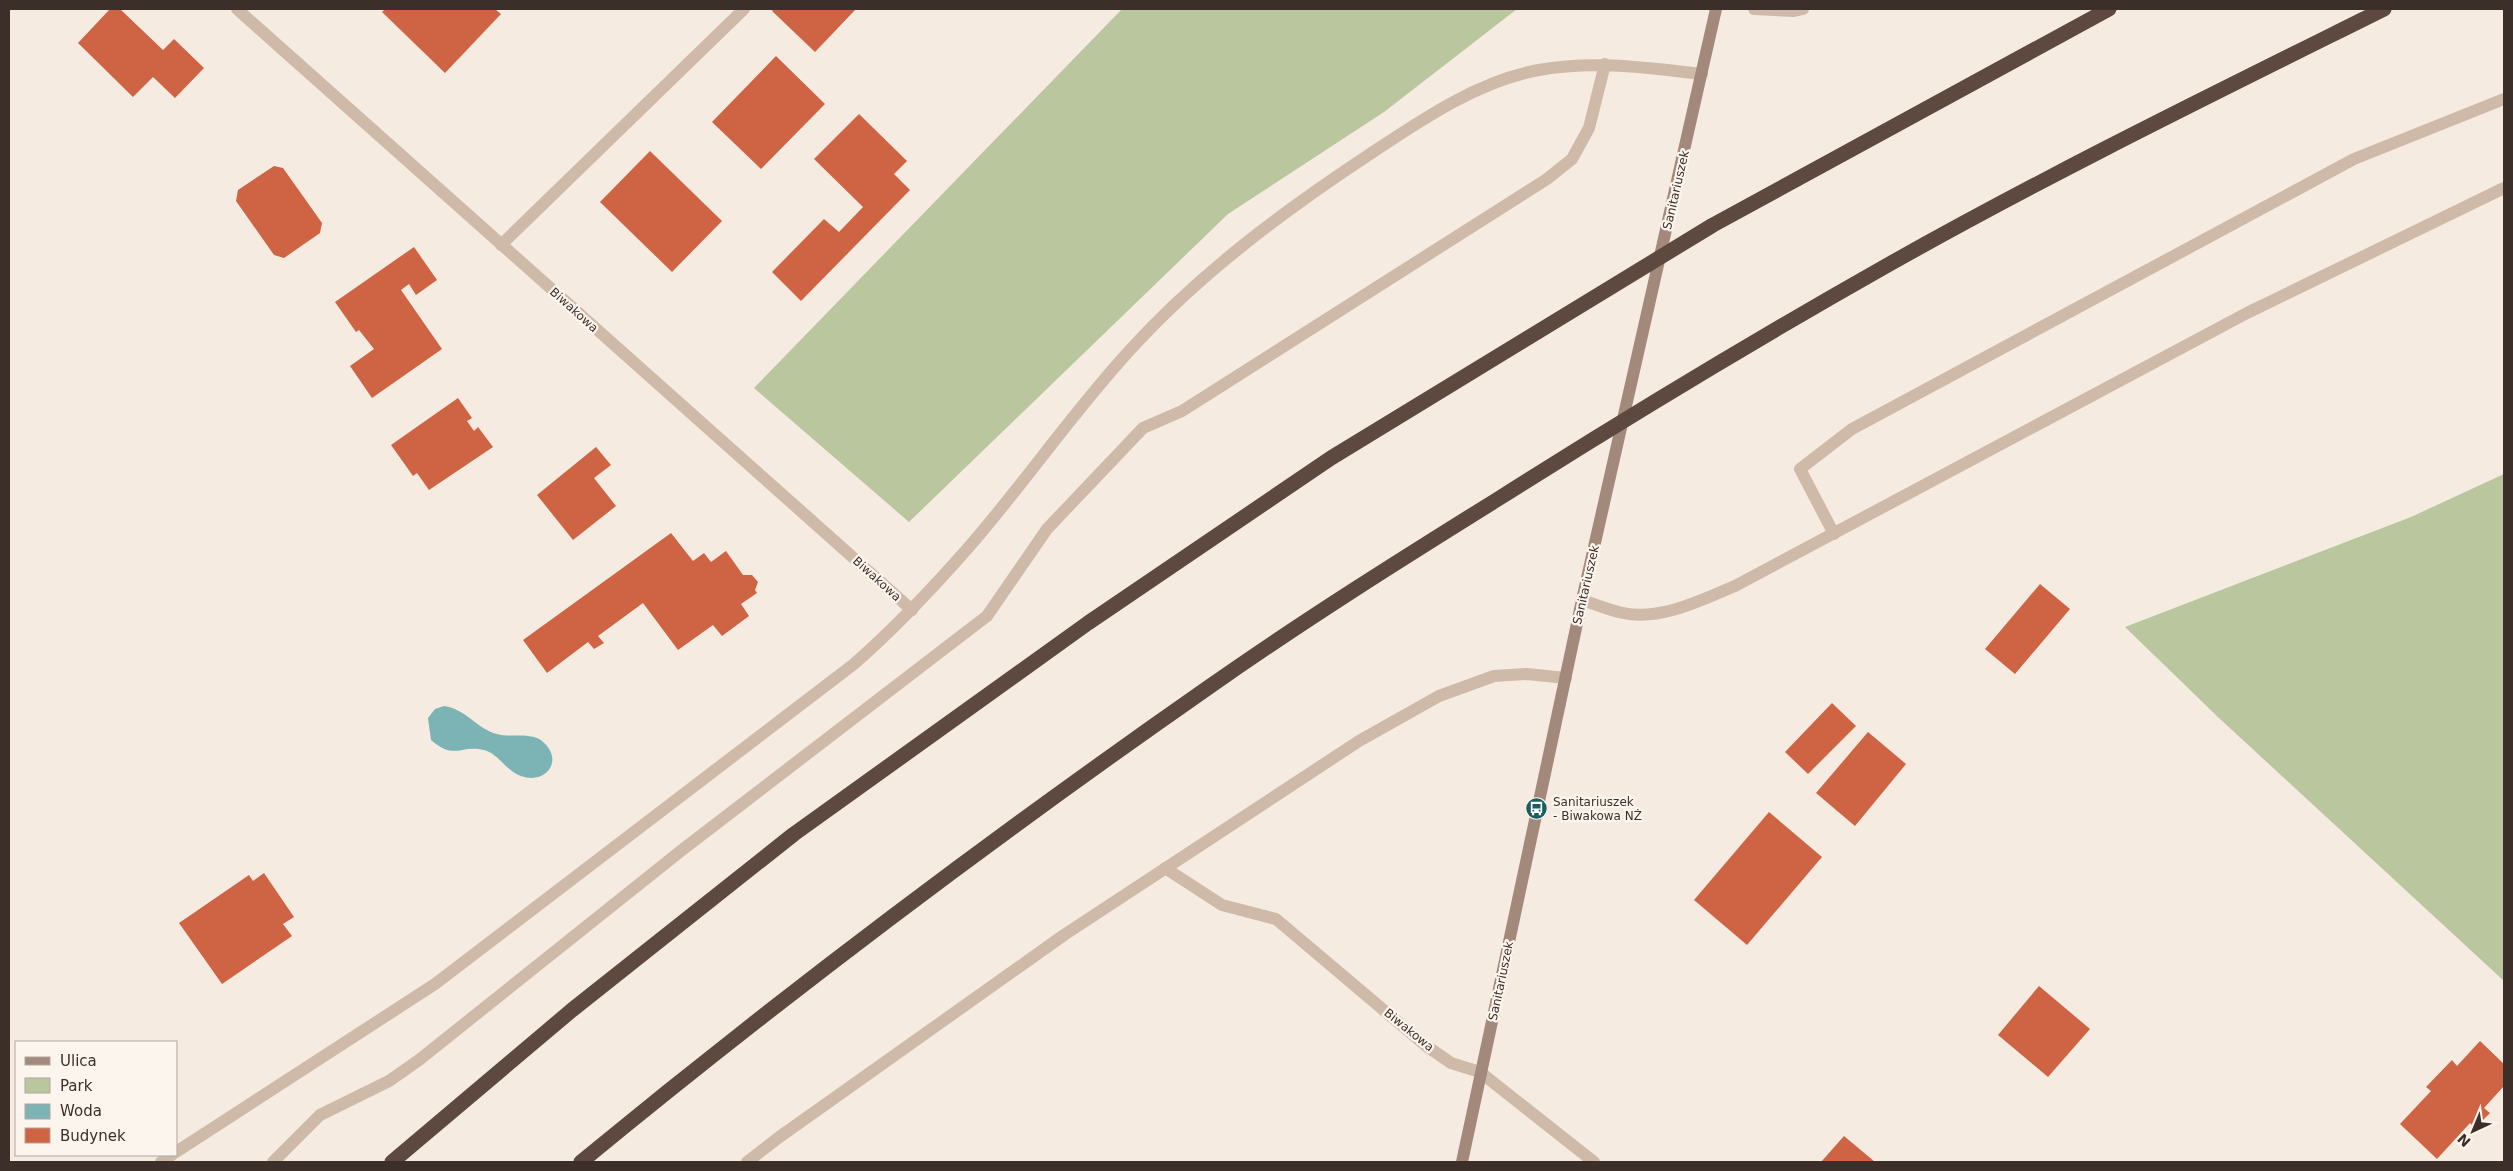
<svg xmlns="http://www.w3.org/2000/svg" width="2513" height="1171" viewBox="0 0 2513 1171" font-family="'DejaVu Sans',sans-serif">
<rect width="100%" height="100%" fill="#f5ebe0"/>
<g fill="#b9c69e">
<polygon points="1122,9 1517,9 1384,112 1228,214 909,522 754,388"/>
<polygon points="2504,474 2504,981 2219,718 2125,627 2411,517"/>
</g>
<path fill="#7cb3b5" d="M 444,706 C 466,709 477,729 497,734 C 511,738 530,732 542,741 C 565,760 546,785 521,776 C 506,771 499,754 484,750 C 461,744 455,761 431,740 L 428,718 L 435,709 Z"/>
<g fill="#ce6444">
<polygon points="110,9 120,9 163,50 174,39 204,68 175,98 153,77 133,97 78,43"/>
<polygon points="385,9 495,9 501,14 445,73 382,12"/>
<polygon points="774,9 856,9 815,52 772,11"/>
<polygon points="776,56 825,104 761,169 712,122"/>
<polygon points="859,114 907,161 894,174 910,190 801,301 772,272 824,219 839,232 863,207 814,159"/>
<polygon points="650,151 722,221 672,272 600,202"/>
<polygon points="274,166 283,168 322,223 320,233 284,258 274,255 236,201 238,190"/>
<polygon points="414,247 437,280 416,295 409,284 401,290 442,349 372,398 350,366 374,349 359,330 356,332 335,302"/>
<polygon points="458,398 472,418 467,421 474,431 478,427 493,447 429,490 417,473 413,476 391,445"/>
<polygon points="596,447 611,465 594,478 616,506 573,540 537,495"/>
<polygon points="671,533 693,561 704,553 711,562 726,551 743,575 752,575 758,582 755,590 757,593 741,604 749,616 722,636 713,625 678,650 643,603 598,636 604,643 594,649 588,642 547,673 523,640"/>
<polygon points="2040,584 2070,609 2015,674 1985,649"/>
<polygon points="1832,703 1856,726 1808,774 1785,752"/>
<polygon points="1868,732 1906,764 1855,826 1816,793"/>
<polygon points="1769,812 1822,857 1747,945 1694,900"/>
<polygon points="264,873 294,917 283,924 292,936 222,984 179,923 249,875 253,881"/>
<polygon points="2039,986 2090,1029 2048,1077 1998,1035"/>
<polygon points="2480,1041 2504,1064 2504,1086 2484,1108 2490,1113 2475,1128 2470,1123 2437,1159 2400,1124 2431,1091 2426,1087 2452,1060 2457,1066"/>
<polygon points="1844,1136 1875,1162 1821,1162"/>
</g>
<g fill="none" stroke-linecap="round" stroke-linejoin="round">
<g stroke="#cfbaaa" stroke-width="12">
<polyline points="1754,9 1794,11 1803,9"/>
<polyline points="501,245 744,9"/>
<polyline points="1834,534 1800,469 1852,429 2354,159 2504,99"/>
<path d="M 1582,600 C 1595,604 1609,610 1623,613 C 1661,621 1701,600 1735,586 L 2247,313 L 2504,188"/>
<polyline points="1165,868 1222,905 1276,919 1425,1045 1451,1063 1480,1072"/>
<polyline points="273,1162 320,1115 389,1081 419,1060 682,850 987,616 1047,529 1143,428 1182,411 1547,179 1572,159 1589,128 1605,64"/>
<polyline points="747,1162 778,1138 1064,935 1359,741 1439,696 1494,676 1527,674 1566,678"/>
</g>
<g stroke="#cfbaaa" stroke-width="12">
<polyline points="237,9 912,610"/>
<polyline points="1480,1072 1594,1162"/>
<path d="M 176,1152 L 435,984 L 854,664 C 895,628 932,589 968,548 C 1024,484 1072,413 1130,350 C 1199,274 1285,210 1370,154 C 1421,120 1478,81 1539,70 C 1594,60 1648,68 1702,74"/>
<polyline points="161,1162 172,1155"/>
</g>
<polyline stroke="#a3897b" stroke-width="12" points="1462,1162 1582,600 1716,9"/>
<g stroke="#5d4940" stroke-width="15">
<polyline points="392,1162 572,1010 794,834 1088,623 1331,458 1713,225 2109,9"/>
<path d="M 581,1162 C 784,995 994,837 1209,687 C 1303,621 1400,560 1498,499 C 1626,418 1755,340 1886,266 C 2049,174 2217,92 2384,9"/>
</g>
</g>
<defs>
<symbol id="bus-disc" viewBox="-11 -11 22 22"><circle r="9.5" fill="#1c5d61" stroke="#fcf5ed"/><path d="M-5-6H5V4H4V6H2V4H-2V6H-4V4H-5ZM-3.5-4V0h7V-4ZM-3.5 1.2v1.5H-2V1.2ZM2 1.2v1.5H3.5V1.2Z" fill="#fff"/></symbol>
</defs>
<g fill-rule="evenodd">
<use href="#bus-disc" x="1524" y="796" width="25" height="25"/>
</g>
<g text-anchor="middle" stroke-width="4.5" stroke-linejoin="round" paint-order="stroke">
<g font-size="12" fill="#3c2f2a" stroke="#fcf5ed">
<text transform="translate(1676 190) rotate(-77)" y="4">Sanitariuszek</text>
<text transform="translate(574 310) rotate(42)" y="4">Biwakowa</text>
<text transform="translate(877 579) rotate(42)" y="4">Biwakowa</text>
<text transform="translate(1586 585) rotate(-77)" y="4">Sanitariuszek</text>
<text transform="translate(1501 981) rotate(-78)" y="4">Sanitariuszek</text>
<text transform="translate(1409 1030) rotate(39)" y="4">Biwakowa</text>
</g>
<g font-size="12" fill="#3c2f2a" stroke="#fcf5ed" text-anchor="start">
<text x="1553" y="806">Sanitariuszek<tspan x="1553" dy="14">- Biwakowa NŻ</tspan></text>
</g>
</g>
<rect width="2513" height="1171" fill="none" stroke="#3c2f2a" stroke-width="20"/>
<rect x="15" y="1041" width="162" height="115" fill="#fcf5ed" stroke="#afa69f"/>
<rect x="25" y="1057" width="25" height="8" fill="#a3897b" stroke="#afa69f"/>
<text x="60" y="1066" font-size="15" fill="#3c2f2a">Ulica</text>
<rect x="25" y="1078" width="25" height="15" fill="#b9c69e" stroke="#afa69f"/>
<text x="60" y="1091" font-size="15" fill="#3c2f2a">Park</text>
<rect x="25" y="1104" width="25" height="15" fill="#7cb3b5" stroke="#afa69f"/>
<text x="60" y="1116" font-size="15" fill="#3c2f2a">Woda</text>
<rect x="25" y="1128" width="25" height="15" fill="#ce6444" stroke="#afa69f"/>
<text x="60" y="1141" font-size="15" fill="#3c2f2a">Budynek</text>
<g transform="translate(2473 1131) rotate(224)" stroke="#fcf5ed" stroke-width="4" paint-order="stroke">
<path d="M0-4L9 19L0 12L-9 19Z" fill="#3c2f2a"/>
<text y="-8" font-size="14" font-weight="bold" text-anchor="middle" fill="#3c2f2a">N</text>
</g>
</svg>
